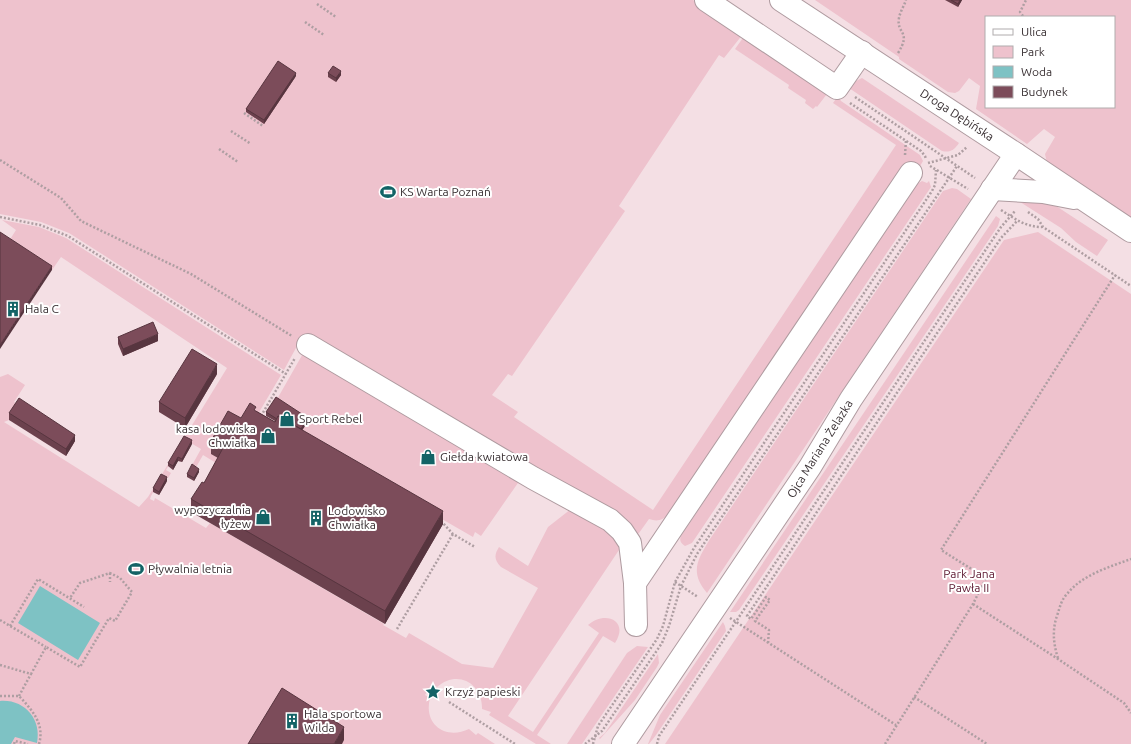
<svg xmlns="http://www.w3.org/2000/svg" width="1131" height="744" viewBox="0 0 1131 744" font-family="Ubuntu,sans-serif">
<rect width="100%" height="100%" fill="#f4dfe4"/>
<g fill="#eec2cd" fill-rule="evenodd">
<path d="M 0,0 L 693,0 L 743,34 L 724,58 L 719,55 L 619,206 L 625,211 L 512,376 L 508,374 L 492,395 L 518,412 L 514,417 L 653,510 L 896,145 L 833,103 L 838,96 L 841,101 L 920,155 L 923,161 L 916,173 L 903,164 L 899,173 L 670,514 C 662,520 658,522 649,519 L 639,533 L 623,544 L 508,716 L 533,732 L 599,633 L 588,625 C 604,610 630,620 615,643 L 603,636 L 537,735 L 551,744 L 536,744 L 489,715 L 491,712 L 482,709 C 483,683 457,669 437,687 L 432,683 L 425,695 L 430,698 C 423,725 446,740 469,729 L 476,735 L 478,733 L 495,744 L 0,744 L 0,377 L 8,374 L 25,385 L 14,402 L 19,405 L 9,420 L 4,422 L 139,507 L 148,497 L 227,368 L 61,257 L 52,270 L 9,241 L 16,230 L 2,220 L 39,227 L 66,238 L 281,375 L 258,414 L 221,466 L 203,455 L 195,469 L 191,467 L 201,449 L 184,439 L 166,470 L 171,473 L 168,478 L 163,475 L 151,496 L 150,499 L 154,501 L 155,498 L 206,528 L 210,523 L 384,624 L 383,625 L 406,638 L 409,633 L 462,664 L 493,668 L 538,588 L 501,567 C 494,560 494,555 499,547 L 528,566 L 548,527 L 571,509 L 520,480 L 481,536 L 475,532 L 473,537 L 298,436 L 276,401 L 305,350 L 297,346 L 284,370 L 69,233 L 41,222 L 0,214 Z"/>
<path d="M 815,0 L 1131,0 L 1131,220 L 1047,163 L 1045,154 L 1055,137 L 1044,129 L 1027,144 L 976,109 L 980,86 L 969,78 L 959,91 L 955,93 L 948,92 L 899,59 L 899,57 ZM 986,17 L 1114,17 L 1114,107 L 986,107 Z"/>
<polygon points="745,35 830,90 817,107 816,106 813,109 805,103 806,100 788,88 789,85 735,49"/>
<path d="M 862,78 L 959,143 C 954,150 950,153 942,151 L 849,88 L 854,82 Z"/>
<path d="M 922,181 L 927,183 L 929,181 L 931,187 L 929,190 L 692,543 L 685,546 C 681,543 679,541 681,536 L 917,184 Z"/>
<path d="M 952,188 L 957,189 L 971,199 L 707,593 C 689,572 698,559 710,539 L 943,191 Z"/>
<polygon points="1017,200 1053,204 1108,240 1097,256 1076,242 1061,228"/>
<polygon points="996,216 1000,219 998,226 739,610 736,612 730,612"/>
<polygon points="1038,232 1131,294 1131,744 665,744 1004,240"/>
<polygon points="723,622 725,626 726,631 656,735 649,744 648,744 660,715"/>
<polygon points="637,646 648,647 582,744 567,744 627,653"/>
<polygon points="658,654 659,663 657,667 635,700 600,739 599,738 605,733"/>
</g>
<g fill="#7ec2c4">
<polygon points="40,586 100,623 78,660 18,623"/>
<path d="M 0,701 C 24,699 42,719 37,743 L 15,737 L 11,744 L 0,744 Z"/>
</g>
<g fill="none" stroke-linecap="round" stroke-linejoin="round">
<defs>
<g id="minor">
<polyline points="706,0 837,88 862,52"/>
<polyline points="781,0 1016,154 1131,231"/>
<polyline points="992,189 1043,192 1074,198"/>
<polyline points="308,345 533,478 610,520 622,531 630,543 635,583"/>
<polyline points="636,625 635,583 911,173"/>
<polyline points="623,744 810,467 851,399 1016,154"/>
</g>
</defs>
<use href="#minor" stroke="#af9ba0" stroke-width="24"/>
<g stroke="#ae9ea2" stroke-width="2.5" stroke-dasharray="2 2" stroke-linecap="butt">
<polyline points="317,4 336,17"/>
<polyline points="1023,16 1020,12 1026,0"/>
<polyline points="305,22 324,35"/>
<path d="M 898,53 C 912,31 896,34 899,18 C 900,12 904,6 906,0"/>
<polyline points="855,97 975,178"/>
<polyline points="850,103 921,151 925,156 926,159"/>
<polyline points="244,113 263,126"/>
<polyline points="231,131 251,144"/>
<polyline points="219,149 238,162"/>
<polyline points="905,155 906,140"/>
<polyline points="0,160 61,198 81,221 191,274 292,336"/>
<polyline points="928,163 958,155 967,147"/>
<polyline points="930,166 968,189"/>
<path d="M 1001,210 C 1015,219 1026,227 1042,227"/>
<polyline points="1028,212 1038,219 1043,227 1131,286"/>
<polyline points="0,217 40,225 68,236 286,374"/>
<polyline points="261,416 295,358"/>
<polyline points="441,521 453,534 475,547"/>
<polyline points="110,573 110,582"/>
<polyline points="675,582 698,597"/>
<polyline points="973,604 1058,659 1124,703 1131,713"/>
<polyline points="730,618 896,725"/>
<polyline points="0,620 46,647"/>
<polyline points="10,626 38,579 84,607"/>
<polyline points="397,629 453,534"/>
<polyline points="768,643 769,630 755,621 770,600 766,597 751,619 747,616 1001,238 1017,221"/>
<path d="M 1058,658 C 1053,643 1052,628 1058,613 C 1060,606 1062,599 1067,594 C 1082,575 1109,567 1131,559"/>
<polyline points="0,665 31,674 46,647 80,667 109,618 115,621 132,592 120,578 110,573 80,583 70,598"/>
<path d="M 0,696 L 19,696 C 32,710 45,724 39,744"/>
<polyline points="19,696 31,674"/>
<polyline points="914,697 987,744"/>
<polyline points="449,702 515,744"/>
<polyline points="14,744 15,741 28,744"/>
<polyline points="585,744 602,731 662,643 669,626 681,586 697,554 957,166"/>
<polyline points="593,744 598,726 657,639 663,626 675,582 694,548 932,191 935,185 936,170"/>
<polyline points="657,744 659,736 1001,227 1015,211"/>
<polyline points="885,744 973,604 986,578 941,550 1115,275"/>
</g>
<use href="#minor" stroke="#fff" stroke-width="22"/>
</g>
<g fill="#6b414d">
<polygon points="945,0 962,0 958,7"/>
<polygon points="328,73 341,75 336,82 328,77"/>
<polygon points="296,76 264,124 246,112 246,109"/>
<polygon points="118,337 158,341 123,356 118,344"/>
<polygon points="217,374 185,428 159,412 159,402"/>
<polygon points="256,411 275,422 275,421 266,416 266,412 308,422 302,430 443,524 385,624 191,512 191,499 204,483 218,458 211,454 211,441 241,418"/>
<polygon points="9,413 75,441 66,456 9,420"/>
<polygon points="192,444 182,462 178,461 173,470 168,466 168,463"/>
<polygon points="199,472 194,481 187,477 187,474"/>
<polygon points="167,481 159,495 153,492 153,488"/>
</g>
<g fill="#57353f">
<polygon points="960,0 962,0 958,7 958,4"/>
<polygon points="341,71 341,75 336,82 336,78"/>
<polygon points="296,73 296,76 264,124 264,120"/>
<polygon points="52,266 52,270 0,349 0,345"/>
<polygon points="158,334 158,341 123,356 123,349"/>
<polygon points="217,364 217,374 185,428 185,418"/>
<polygon points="308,418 308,422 298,436 298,432"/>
<polygon points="75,435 75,441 66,456 66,449"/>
<polygon points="192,440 192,444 182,462 182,459"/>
<polygon points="178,457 178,461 173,470 173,466"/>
<polygon points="199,469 199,472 194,481 194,478"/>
<polygon points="167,477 167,481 159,495 159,492"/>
<polygon points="443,511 443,524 385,624 385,611"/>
<polygon points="344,727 344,740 342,744 334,744"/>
</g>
<g fill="#7c4c5a" stroke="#57353f">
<polygon points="951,0 960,0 958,4"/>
<polygon points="278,61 296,73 264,120 246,109"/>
<polygon points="333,66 341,71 336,78 328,73"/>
<polygon points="0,232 52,266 0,345"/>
<polygon points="153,322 158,334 123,349 118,337"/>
<polygon points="192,349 217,364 185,418 159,402"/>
<polygon points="276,397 308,418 301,429 278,416 277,419 266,412"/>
<polygon points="19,398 75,435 66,449 9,413"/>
<polygon points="250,403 256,407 254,410 275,422 278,416 443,511 385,611 191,499 202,482 204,483 223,448 211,441 228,411 241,418"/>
<polygon points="184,436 192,440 182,459 178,457 173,466 168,463"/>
<polygon points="192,464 199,469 194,478 187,474"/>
<polygon points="161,474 167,477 159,492 153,488"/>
<polygon points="282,688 344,727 334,744 248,744"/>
</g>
<defs>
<symbol id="stadium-bare" viewBox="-9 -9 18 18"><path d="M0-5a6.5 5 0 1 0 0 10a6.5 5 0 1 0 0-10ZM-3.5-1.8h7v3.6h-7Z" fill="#136366" stroke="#fff" stroke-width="2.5" paint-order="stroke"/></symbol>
<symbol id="building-bare" viewBox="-9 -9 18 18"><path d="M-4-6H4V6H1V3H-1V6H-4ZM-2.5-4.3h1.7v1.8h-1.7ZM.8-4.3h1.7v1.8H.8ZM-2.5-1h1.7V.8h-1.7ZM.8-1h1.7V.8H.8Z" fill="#136366" stroke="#fff" stroke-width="2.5" paint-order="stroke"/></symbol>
<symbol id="shop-bare" viewBox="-9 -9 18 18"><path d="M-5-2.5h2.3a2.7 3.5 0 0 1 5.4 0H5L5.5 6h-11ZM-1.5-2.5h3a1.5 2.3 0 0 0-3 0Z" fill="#136366" stroke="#fff" stroke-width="2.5" paint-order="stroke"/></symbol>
<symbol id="sight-bare" viewBox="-9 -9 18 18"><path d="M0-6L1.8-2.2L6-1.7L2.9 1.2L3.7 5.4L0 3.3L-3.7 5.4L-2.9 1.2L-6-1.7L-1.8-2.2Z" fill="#136366" stroke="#fff" stroke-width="2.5" paint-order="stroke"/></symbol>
</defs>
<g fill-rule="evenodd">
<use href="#stadium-bare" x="377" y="181" width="22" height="22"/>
<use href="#building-bare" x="2" y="298" width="22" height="22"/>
<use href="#shop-bare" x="276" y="408" width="22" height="22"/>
<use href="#shop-bare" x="257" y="425" width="22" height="22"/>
<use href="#shop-bare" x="417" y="446" width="22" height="22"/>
<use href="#shop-bare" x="252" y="506" width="22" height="22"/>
<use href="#building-bare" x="305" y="507" width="22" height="22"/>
<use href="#stadium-bare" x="125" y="558" width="22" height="22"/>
<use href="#sight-bare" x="422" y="681" width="22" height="22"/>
<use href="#building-bare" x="281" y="710" width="22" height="22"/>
</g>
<g text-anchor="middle" stroke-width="4" stroke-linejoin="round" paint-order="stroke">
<g font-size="12" fill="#393033" stroke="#fff">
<text transform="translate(957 115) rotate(33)" y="4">Droga Dębińska</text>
<text transform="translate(820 449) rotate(-58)" y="4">Ojca Mariana Żelazka</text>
</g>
<g font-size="12" fill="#393033" stroke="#fff" text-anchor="start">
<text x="400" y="196">KS Warta Poznań</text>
<text x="25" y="313">Hala C</text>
<text x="299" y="423">Sport Rebel</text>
<text x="256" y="433" text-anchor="end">kasa lodowiska<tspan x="256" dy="14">Chwiałka</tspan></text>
<text x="440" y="461">Giełda kwiatowa</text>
<text x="251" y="514" text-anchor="end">wypozyczalnia<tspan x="251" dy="14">łyżew</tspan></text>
<text x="328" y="515">Lodowisko<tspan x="328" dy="14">Chwiałka</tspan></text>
<text x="148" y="573">Pływalnia letnia</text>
<text x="445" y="696">Krzyż papieski</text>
<text x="304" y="718">Hala sportowa<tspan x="304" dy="14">Wilda</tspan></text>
</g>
<g font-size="12" fill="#622038" stroke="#fff">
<text x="969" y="578">Park Jana<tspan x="969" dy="14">Pawła II</tspan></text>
</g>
</g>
<rect x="985" y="16" width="130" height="92" fill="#ffffff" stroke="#b0acad"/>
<rect x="993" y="29" width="20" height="6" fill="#ffffff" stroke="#b0acad"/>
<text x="1021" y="36" font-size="12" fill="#393033">Ulica</text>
<rect x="993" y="46" width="20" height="12" fill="#eec2cd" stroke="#b0acad"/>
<text x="1021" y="56" font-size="12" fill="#393033">Park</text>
<rect x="993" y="66" width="20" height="12" fill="#7ec2c4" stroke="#b0acad"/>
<text x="1021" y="76" font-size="12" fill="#393033">Woda</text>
<rect x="993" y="86" width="20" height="12" fill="#7c4c5a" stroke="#b0acad"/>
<text x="1021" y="96" font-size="12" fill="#393033">Budynek</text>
</svg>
